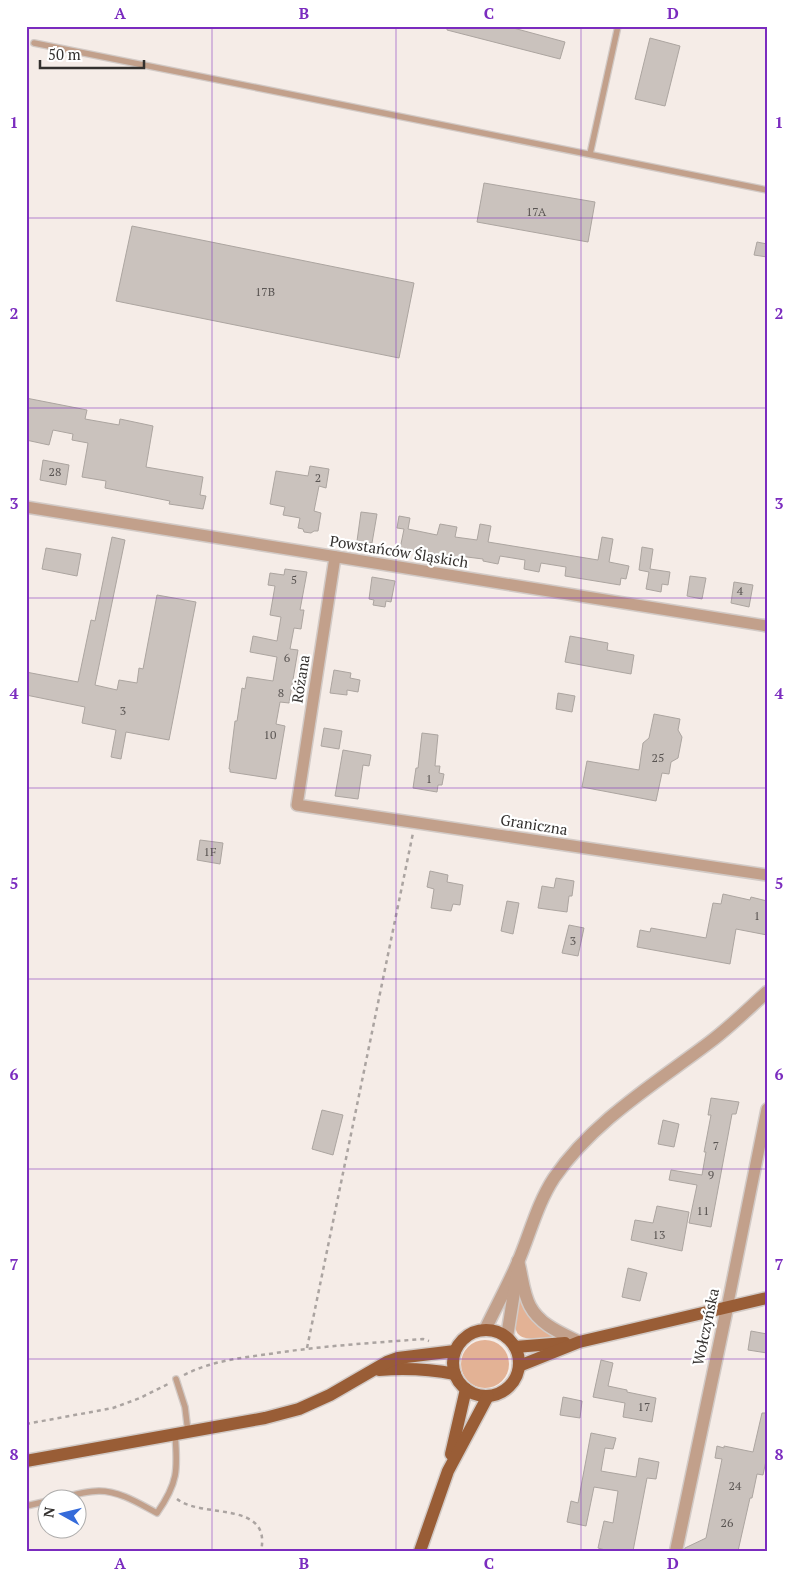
<svg xmlns="http://www.w3.org/2000/svg" width="793" height="1577" viewBox="0 0 793 1577" font-family="'PT Serif',serif">
<rect width="100%" height="100%" fill="#f5ece7"/>
<g fill="#e3b295">
<path d="M 519,1290 L 559,1338 C 507,1342 513,1336 519,1290 Z"/>
<circle cx="485" cy="1364" r="24"/>
</g>
<g fill="#cac2bd" stroke="#aca5a0">
<polygon points="447,26 506,26 565,42 560,59 447,30"/>
<polygon points="650,38 680,46 665,106 635,99"/>
<polygon points="484,183 595,202 588,242 477,222"/>
<polygon points="132,226 414,283 399,358 116,301"/>
<polygon points="757,242 767,244 767,257 754,255"/>
<polygon points="26,398 87,410 85,419 119,425 120,419 153,426 146,467 203,477 200,495 206,496 203,509 169,504 170,501 105,488 106,481 82,477 88,443 72,440 73,434 53,430 49,445 26,440"/>
<polygon points="43,460 69,465 66,485 40,480"/>
<polygon points="310,466 329,469 326,488 319,486 314,511 321,513 318,531 314,531 311,533 304,532 303,529 298,528 300,518 283,515 285,507 270,504 276,471 308,476"/>
<polygon points="361,512 377,514 372,543 357,541"/>
<polygon points="399,516 410,518 408,529 437,535 440,524 457,527 455,537 477,540 480,524 491,526 488,542 598,560 602,537 613,539 609,562 629,566 626,579 621,578 620,585 565,576 566,567 541,563 539,572 524,569 525,560 500,556 498,564 483,561 483,559 459,556 459,558 443,556 400,549 404,529 397,528"/>
<polygon points="112,537 125,540 95,685 117,690 119,680 137,683 139,668 143,669 157,595 196,602 169,740 126,732 121,759 111,757 116,730 82,723 85,707 26,695 26,672 78,682 91,620 95,621"/>
<polygon points="642,547 653,549 650,569 670,572 668,585 662,584 661,592 646,589 649,572 639,570"/>
<polygon points="46,548 81,554 77,576 42,569"/>
<polygon points="285,569 307,572 300,610 304,610 301,629 294,628 290,649 298,650 289,703 280,702 276,724 285,726 276,779 230,772 230,769 229,769 235,721 237,721 242,688 245,689 247,677 273,681 277,657 250,652 253,636 277,641 281,617 270,615 275,586 268,585 270,573 284,575"/>
<polygon points="690,576 706,578 702,599 687,596"/>
<polygon points="372,577 395,581 391,602 386,601 385,607 373,605 374,600 369,599"/>
<polygon points="734,582 753,585 749,607 731,603"/>
<polygon points="570,636 608,643 607,650 634,655 631,674 565,662"/>
<polygon points="334,670 351,673 350,678 360,680 358,692 347,690 347,695 330,693"/>
<polygon points="558,693 575,696 572,712 556,709"/>
<polygon points="654,714 680,719 678,730 682,737 678,758 671,762 669,774 662,773 656,801 582,787 587,761 639,770 643,743 649,738"/>
<polygon points="324,728 342,731 339,749 321,746"/>
<polygon points="422,733 438,735 435,766 440,766 439,773 444,774 442,785 438,785 437,792 413,788 416,768 418,768"/>
<polygon points="343,750 371,755 369,766 363,765 358,799 335,796"/>
<polygon points="200,840 223,843 220,864 197,860"/>
<polygon points="430,871 448,875 447,882 463,885 460,905 453,904 451,911 431,908 434,889 427,887"/>
<polygon points="556,878 574,881 572,896 569,896 567,912 538,908 542,886 554,888"/>
<polygon points="723,894 750,900 751,897 767,901 767,935 736,929 730,964 637,947 640,930 650,932 651,928 706,938 713,903 721,904"/>
<polygon points="507,901 519,903 513,934 501,931"/>
<polygon points="569,925 584,928 578,956 562,953"/>
<polygon points="711,1098 739,1102 736,1114 732,1114 711,1227 689,1223 697,1185 669,1180 671,1170 702,1175 706,1152 704,1152 711,1115 708,1115"/>
<polygon points="322,1110 343,1115 333,1155 312,1149"/>
<polygon points="663,1120 679,1124 674,1147 658,1144"/>
<polygon points="657,1206 689,1212 682,1251 631,1240 635,1220 653,1223"/>
<polygon points="628,1268 647,1273 640,1301 622,1297"/>
<polygon points="751,1331 767,1334 767,1353 748,1350"/>
<polygon points="601,1360 613,1363 608,1386 627,1390 627,1392 656,1398 652,1422 623,1417 625,1403 593,1397"/>
<polygon points="563,1397 582,1401 580,1418 560,1415"/>
<polygon points="762,1413 767,1413 767,1456 763,1475 757,1474 752,1498 750,1498 738,1551 684,1551 685,1548 706,1538 722,1459 715,1458 717,1446 724,1448 724,1446 753,1452"/>
<polygon points="591,1433 616,1438 613,1449 605,1448 601,1471 636,1477 639,1458 659,1462 656,1479 647,1478 633,1551 609,1551 598,1548 604,1521 613,1523 618,1491 594,1487 586,1526 567,1522 571,1501 578,1503"/>
</g>
<g fill="none" stroke-linecap="round" stroke-linejoin="round">
<defs>
<g id="service">
<polyline points="34,43 767,190"/>
<polyline points="590,154 618,26"/>
<polyline points="176,1379 185,1407 188,1432"/>
<path d="M 54,1500 C 69,1496 84,1491 99,1491 C 120,1491 140,1504 157,1513 C 178,1483 178,1470 175,1434"/>
<polyline points="26,1506 48,1501"/>
</g>
<g id="minor">
<polyline points="26,507 767,626"/>
<polyline points="335,557 297,805 767,875"/>
<polyline points="727,1308 767,1109"/>
</g>
<g id="tertiary">
<path d="M 518,1261 C 522,1275 523,1293 530,1306 C 540,1325 561,1333 579,1342"/>
<path d="M 485,1330 C 496,1307 508,1285 518,1262 C 530,1234 537,1204 554,1178 C 593,1121 656,1083 710,1042 C 730,1027 748,1009 767,992"/>
<polyline points="507,1337 517,1273"/>
<polyline points="676,1551 727,1308"/>
</g>
<g id="primary">
<circle cx="486" cy="1363" r="33"/>
<polyline points="515,1347 565,1343"/>
<polyline points="519,1366 579,1342 767,1298"/>
<path d="M 379,1370 C 405,1368 429,1369 455,1374"/>
<polyline points="451,1454 466,1389"/>
<polyline points="26,1461 265,1418 299,1409 330,1395 387,1362 398,1358 455,1351"/>
<polyline points="420,1551 448,1471 488,1396"/>
</g>
</defs>
<use href="#service" stroke="#d2cac6" stroke-width="8"/>
<use href="#minor" stroke="#d2cac6" stroke-width="14"/>
<use href="#tertiary" stroke="#d2cac6" stroke-width="15"/>
<use href="#primary" stroke="#d2cac6" stroke-width="15"/>
<g stroke="#aba4a1" stroke-width="2.5" stroke-dasharray="4 4" stroke-linecap="butt">
<polyline points="307,1348 413,833"/>
<path d="M 184,1375 C 211,1361 240,1358 269,1354 C 320,1346 372,1343 423,1339 L 429,1341"/>
<polyline points="26,1424 113,1408 140,1398 168,1384"/>
<path d="M 177,1499 C 202,1519 272,1500 261,1551"/>
</g>
<use href="#service" stroke="#c2a08b" stroke-width="5.5"/>
<use href="#minor" stroke="#c2a08b" stroke-width="11"/>
<use href="#tertiary" stroke="#c2a08b" stroke-width="12"/>
<use href="#primary" stroke="#995d36" stroke-width="12"/>
</g>
<path fill="none" stroke="#7b2cbf" stroke-width="1" stroke-opacity="0.55" d="M 212,26 L 212,1551M 396,26 L 396,1551M 581,26 L 581,1551M 26,218 L 767,218M 26,408 L 767,408M 26,598 L 767,598M 26,788 L 767,788M 26,979 L 767,979M 26,1169 L 767,1169M 26,1359 L 767,1359"/>
<g text-anchor="middle" stroke-width="4.5" stroke-linejoin="round" paint-order="stroke">
<g font-size="12" fill="#595452">
<text x="536" y="216">17A</text>
<text x="265" y="296">17B</text>
<text x="55" y="476">28</text>
<text x="318" y="482">2</text>
<text x="294" y="584">5</text>
<text x="740" y="595">4</text>
<text x="287" y="662">6</text>
<text x="281" y="697">8</text>
<text x="123" y="715">3</text>
<text x="270" y="739">10</text>
<text x="658" y="762">25</text>
<text x="429" y="783">1</text>
<text x="210" y="856">1F</text>
<text x="757" y="920">1</text>
<text x="573" y="945">3</text>
<text x="716" y="1150">7</text>
<text x="711" y="1179">9</text>
<text x="703" y="1215">11</text>
<text x="659" y="1239">13</text>
<text x="644" y="1411">17</text>
<text x="735" y="1490">24</text>
<text x="727" y="1527">26</text>
</g>
<g font-size="15" fill="#33302e" stroke="#fff">
<text transform="translate(399 552) rotate(9)" y="5">Powstańców Śląskich</text>
<text transform="translate(301 679) rotate(-81)" y="5">Różana</text>
<text transform="translate(534 825) rotate(9)" y="5">Graniczna</text>
<text transform="translate(706 1327) rotate(-78)" y="5">Wołczyńska</text>
</g>
</g>
<rect width="793" height="1577" fill="none" stroke="#ffffff" stroke-width="55"/>
<g transform="translate(62 1514) rotate(278)"><circle r="24" fill="#ffffff" stroke="#adacab"/>
<path d="M0-4L9 19L0 12L-9 19Z" fill="#356bda"/>
<text y="-8" font-size="14" font-weight="bold" text-anchor="middle" fill="#33302e">N</text>
</g>
<path d="M40 60v8h104v-8" fill="none" stroke="#33302e" stroke-width="2.5"/>
<text x="48" y="60" font-size="15" fill="#33302e" stroke="#ffffff" stroke-width="4" paint-order="stroke">50 m</text>
<rect x="28" y="28" width="738" height="1522" fill="none" stroke="#7b2cbf" stroke-width="2"/>
<g font-size="16" text-anchor="middle" font-weight="bold" fill="#7b2cbf">
<text x="120" y="19">A</text>
<text x="304" y="19">B</text>
<text x="489" y="19">C</text>
<text x="673" y="19">D</text>
<text x="14" y="128">1</text>
<text x="779" y="128">1</text>
<text x="14" y="319">2</text>
<text x="779" y="319">2</text>
<text x="14" y="509">3</text>
<text x="779" y="509">3</text>
<text x="14" y="699">4</text>
<text x="779" y="699">4</text>
<text x="14" y="889">5</text>
<text x="779" y="889">5</text>
<text x="14" y="1080">6</text>
<text x="779" y="1080">6</text>
<text x="14" y="1270">7</text>
<text x="779" y="1270">7</text>
<text x="14" y="1460">8</text>
<text x="779" y="1460">8</text>
<text x="120" y="1569">A</text>
<text x="304" y="1569">B</text>
<text x="489" y="1569">C</text>
<text x="673" y="1569">D</text>
</g>
</svg>
